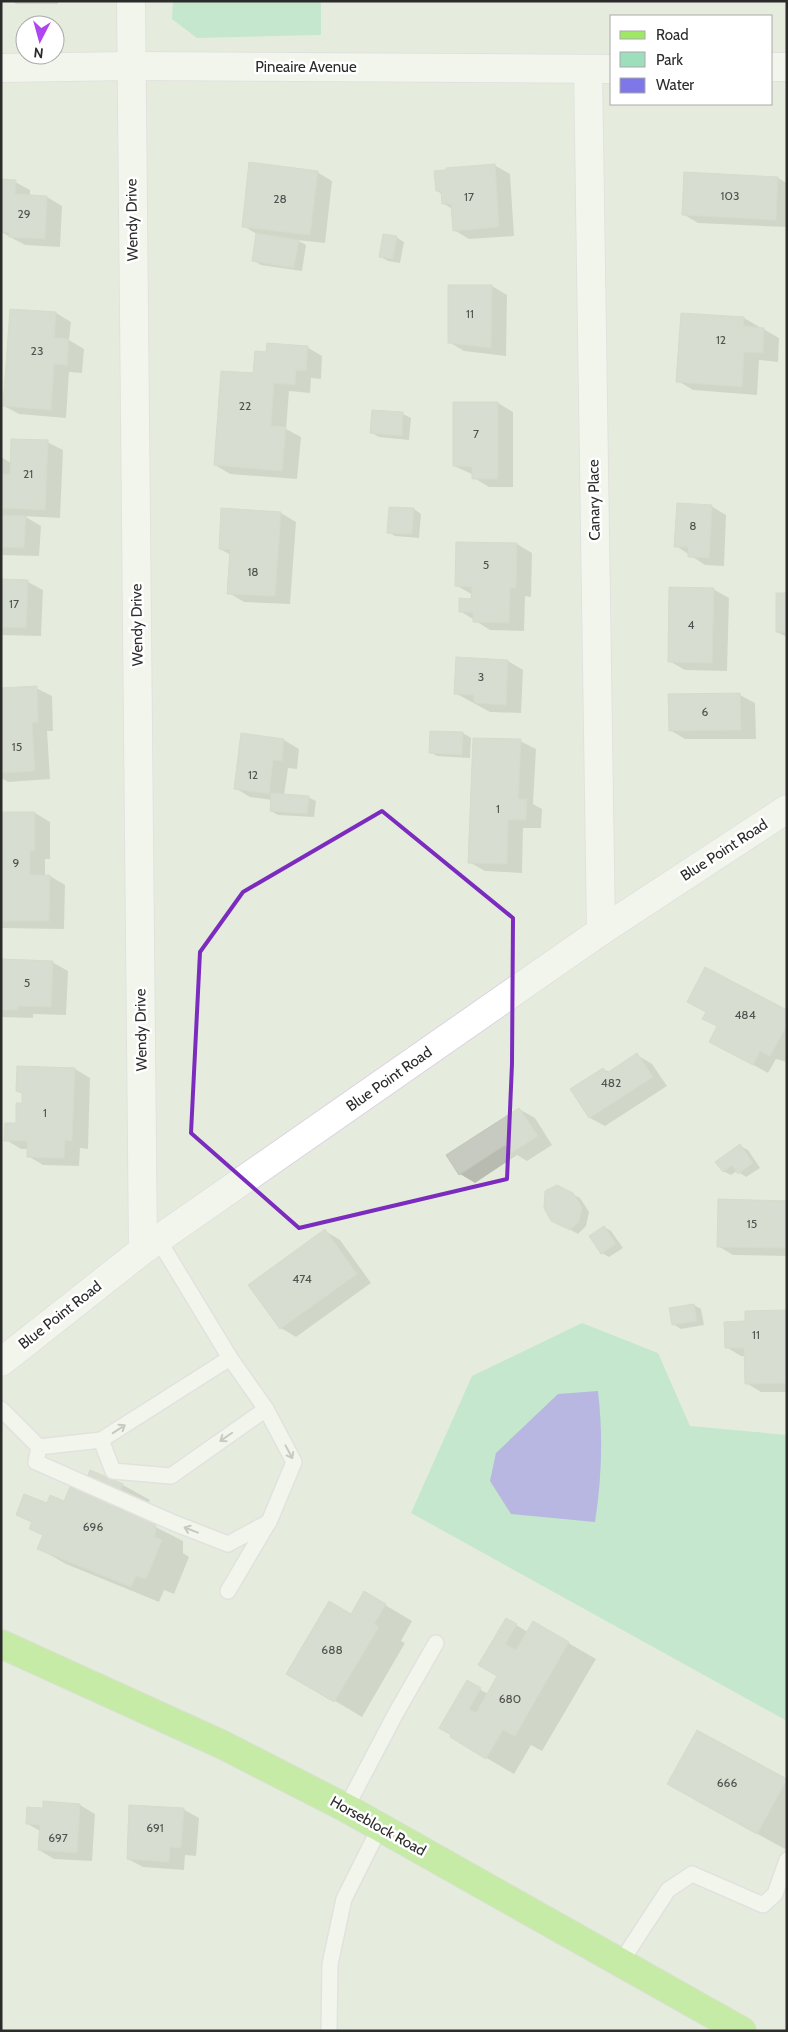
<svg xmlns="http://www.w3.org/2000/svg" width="788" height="2032" viewBox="0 0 788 2032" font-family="Cabin,sans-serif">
<rect width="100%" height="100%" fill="#e6ecdd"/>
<g fill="#9ddfbc">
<polygon points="173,1 321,1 321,35 197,38 172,19"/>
<polygon points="582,1323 658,1353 690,1426 787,1435 787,1721 411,1513 472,1376"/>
</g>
<path fill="#7e77e7" d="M 598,1391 C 603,1435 602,1477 595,1522 L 511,1514 L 490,1481 L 496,1453 L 558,1394 Z"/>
<g fill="#0003">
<polygon points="12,1 58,1 58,4 16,4"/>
<polygon points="494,165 510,174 514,236 469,239 454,230 452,209 443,203 442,194 437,191"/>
<polygon points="317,172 332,181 325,243 297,240 306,245 302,271 261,265 253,260 257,234 243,226"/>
<polygon points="685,173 778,178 787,183 787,227 698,223 683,214"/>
<polygon points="1,181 15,182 30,190 30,196 47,197 62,206 60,247 25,245 1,232"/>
<polygon points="396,237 404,242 400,263 388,261 381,257"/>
<polygon points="492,286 507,295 506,356 464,351 449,342"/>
<polygon points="56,313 71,322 69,340 84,349 82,373 69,372 66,418 19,414 4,406"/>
<polygon points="744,318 779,338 778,362 759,360 757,395 693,390 678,381"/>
<polygon points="307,347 322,356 321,379 311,378 310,393 289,391 286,429 301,437 297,479 230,474 215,465 254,375 267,353"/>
<polygon points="498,403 513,412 513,487 489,487 474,478 474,475 454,466"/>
<polygon points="373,411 403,414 411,418 409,440 379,437 372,433"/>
<polygon points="47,442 63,450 60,518 24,516 41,526 39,556 1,555 1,457 11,463"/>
<polygon points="711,506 726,515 724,566 705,565 676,546"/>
<polygon points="222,509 281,513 296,522 290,604 244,602 229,593 231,555 220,549"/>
<polygon points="414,509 421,514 419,538 395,536 388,532"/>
<polygon points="517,544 532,553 531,597 525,596 524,631 490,630 460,611 472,601 471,594 456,585"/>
<polygon points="1,581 28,582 43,590 41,636 1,635"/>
<polygon points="713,589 729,598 727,671 685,670 669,661"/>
<polygon points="787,594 787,636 785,636 777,632"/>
<polygon points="457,659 508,661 523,670 521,713 490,712 455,693"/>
<polygon points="36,688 52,696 53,731 47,731 50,779 8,782 1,778 1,689"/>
<polygon points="669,695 740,695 755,703 756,739 685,739 670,730"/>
<polygon points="431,732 463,733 471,738 470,758 437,756 430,752"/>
<polygon points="242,735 284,740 299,749 297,769 288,768 284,795 308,797 316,801 314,817 278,815 271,811 272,800 250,797 235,788"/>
<polygon points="520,741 536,749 533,804 542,809 541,828 523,828 522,873 485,871 469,862"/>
<polygon points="1,813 35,813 50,822 50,859 45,859 45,876 50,876 65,885 64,929 1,928"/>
<polygon points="1,960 52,962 68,971 66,1015 33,1014 33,1018 1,1017"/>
<polygon points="787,1011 787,1062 776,1059 768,1073 726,1050 719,1027 707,1012"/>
<polygon points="637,1055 652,1064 667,1086 605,1126 590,1118 603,1069 609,1072"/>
<polygon points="75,1069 90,1078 88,1149 80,1148 79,1166 43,1165 28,1156 28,1149 21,1149 6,1140 17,1124 23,1104"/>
<polygon points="519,1109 535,1118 552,1145 527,1161 517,1155 475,1183 460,1174"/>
<polygon points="740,1146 748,1150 760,1168 746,1177 737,1171 731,1175 723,1171"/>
<polygon points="572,1194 580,1198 589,1212 586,1226 578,1234 560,1224"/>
<polygon points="787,1202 787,1256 733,1255 718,1246"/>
<polygon points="604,1227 611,1231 623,1248 609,1257 602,1253"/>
<polygon points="325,1231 340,1240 371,1283 296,1337 281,1328 250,1285"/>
<polygon points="694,1305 701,1309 704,1325 681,1329 673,1324"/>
<polygon points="787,1311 787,1392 761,1392 746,1383 746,1356 741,1356 726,1347 746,1322"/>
<polygon points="91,1472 123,1485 150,1500 142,1520 183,1541 183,1553 189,1557 174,1594 164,1590 159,1602 66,1564 38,1548 44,1536 31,1528 33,1523 17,1514 48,1505 64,1503 82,1493"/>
<polygon points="365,1593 412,1621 401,1641 405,1643 362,1717 288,1673 352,1616"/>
<polygon points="506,1619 528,1632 534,1623 596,1659 542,1751 531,1745 514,1774 451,1737 467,1682 488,1694 499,1676"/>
<polygon points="697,1731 787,1780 787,1846 785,1849 695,1800"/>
<polygon points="80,1805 95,1814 92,1861 54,1859 39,1850 40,1831 28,1824 44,1810"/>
<polygon points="183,1809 199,1818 196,1856 185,1855 184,1870 143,1867 128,1859"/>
</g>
<g fill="#c6cac0" stroke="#c0c7b7">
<polygon points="249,162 318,171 310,235 242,227"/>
<polygon points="495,164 499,227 453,231 451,204 442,204 441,191 436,191 434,171 446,170 446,168"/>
<polygon points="684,172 778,177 776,220 682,215"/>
<polygon points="1,179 16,180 15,194 47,196 45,239 9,237 9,232 1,232"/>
<polygon points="256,233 299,240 294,268 252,261"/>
<polygon points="383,234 397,236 393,259 379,257"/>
<polygon points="448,285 492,285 491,348 448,343"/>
<polygon points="10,309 56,312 54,338 69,339 67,365 54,364 51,410 3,406"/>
<polygon points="681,313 744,317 743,326 764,328 763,353 744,352 742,387 676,382"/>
<polygon points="267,343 308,346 306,371 296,370 295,385 274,383 271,426 286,427 282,471 214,465 221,371 253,373 255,351 266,352"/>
<polygon points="453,402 498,402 498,479 472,479 472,467 453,466"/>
<polygon points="372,410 403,412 402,436 370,433"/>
<polygon points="11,439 48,440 45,510 1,508 1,474 10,474"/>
<polygon points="677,503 712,505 709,558 688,557 688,547 674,547"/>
<polygon points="389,507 414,508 412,534 387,533"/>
<polygon points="221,508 281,512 275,596 227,594 230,550 219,549"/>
<polygon points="1,515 26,516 24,548 1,547"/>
<polygon points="456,542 517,543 516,588 510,588 509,623 473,622 473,612 459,612 459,598 471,599 472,587 455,586"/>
<polygon points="1,579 28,580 26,628 1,627"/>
<polygon points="669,587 714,588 712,663 668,662"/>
<rect x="776" y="593" width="11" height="39"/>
<polygon points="456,657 508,660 506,705 474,703 474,695 454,694"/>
<polygon points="37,686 38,722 32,723 35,771 1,773 1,688"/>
<polygon points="740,693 741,730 669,731 668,694"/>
<polygon points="430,731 463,732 462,755 429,753"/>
<polygon points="241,733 284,739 282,761 273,760 269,794 234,789"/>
<polygon points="473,738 521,739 518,799 527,799 526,820 508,820 507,864 468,863"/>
<polygon points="271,793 309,796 307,814 270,811"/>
<polygon points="1,812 35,812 35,851 30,851 30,875 50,875 49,921 1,921"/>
<polygon points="1,959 53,961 51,1007 18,1006 18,1010 1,1010"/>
<polygon points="705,967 787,1010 787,1025 770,1056 760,1051 753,1065 709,1042 717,1026 702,1019 706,1012 687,1002"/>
<polygon points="637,1053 653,1077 589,1118 570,1089 603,1068 607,1073"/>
<polygon points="17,1066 75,1068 72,1141 65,1140 64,1158 27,1157 27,1141 4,1141 5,1123 16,1123 16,1103 22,1103 22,1093 16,1091"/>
<polygon points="519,1108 538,1136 511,1153 505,1145 459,1175 446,1155"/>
<polygon points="740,1144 753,1163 738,1174 732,1165 723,1172 715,1162"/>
<polygon points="557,1185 573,1193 582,1207 579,1222 570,1230 551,1221 544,1208 545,1191"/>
<polygon points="718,1199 787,1201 787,1248 717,1247"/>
<polygon points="604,1226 616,1244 601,1254 589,1236"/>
<polygon points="325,1229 357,1274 280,1329 248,1285"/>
<polygon points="694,1304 697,1321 672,1325 669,1308"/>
<polygon points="787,1310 787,1383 745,1384 744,1348 725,1348 724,1322 745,1321 745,1311"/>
<polygon points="90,1470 123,1484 114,1507 156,1524 155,1537 162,1540 146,1579 136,1576 131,1587 37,1549 43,1535 29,1529 32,1522 16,1515 24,1494 47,1503 50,1495 64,1501 70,1487 81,1491"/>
<polygon points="364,1591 386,1604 374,1624 379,1627 334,1702 286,1674 329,1601 351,1614"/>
<polygon points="506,1618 517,1624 505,1644 516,1650 533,1621 569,1642 515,1736 503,1730 486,1759 450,1737 451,1735 439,1728 467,1680 481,1688 469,1709 476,1713 497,1676 478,1665"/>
<polygon points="697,1730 787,1779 757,1834 667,1784"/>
<polygon points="43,1801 80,1804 77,1853 38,1850 40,1825 26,1824 27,1807 43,1808"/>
<polygon points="129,1805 184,1808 181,1848 170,1847 169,1862 127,1859"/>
</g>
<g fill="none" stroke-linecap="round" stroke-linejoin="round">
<defs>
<g id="service">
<polyline points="1,1409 39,1447"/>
<polyline points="101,1440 113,1471 171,1476 266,1409"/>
<polyline points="39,1447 36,1462 174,1523 228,1544 269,1522 294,1462 266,1409 230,1358 158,1239"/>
<polyline points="39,1447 101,1440 230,1358"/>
<polyline points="228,1591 268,1523"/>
<polyline points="346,1808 396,1713 436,1643"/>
<polyline points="621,1962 668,1890 692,1874 763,1905 775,1894 787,1860"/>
<polyline points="329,2031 330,1964 344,1899 380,1827"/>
</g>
<g id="minor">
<polyline points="131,1 143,1250"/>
<polyline points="772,67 787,67"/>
<polyline points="1,68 131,66 612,69"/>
<polyline points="588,69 601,931"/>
</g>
<polyline id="tertiary" points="1,1362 143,1250 601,931 787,809"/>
<polyline id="primary" points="1,1644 223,1745 346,1808 742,2031"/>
</defs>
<use href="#service" stroke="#dcd3e2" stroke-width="18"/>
<use href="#minor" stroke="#dcd3e2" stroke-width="30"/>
<use href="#tertiary" stroke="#dcd3e2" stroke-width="30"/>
<use href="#primary" stroke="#d0d0d0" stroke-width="30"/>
<use href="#service" stroke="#fff" stroke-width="15"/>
<use href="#minor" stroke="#fff" stroke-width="28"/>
<use href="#tertiary" stroke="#fff" stroke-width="28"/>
<use href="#primary" stroke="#9ee866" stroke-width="28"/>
</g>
<defs><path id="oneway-shaft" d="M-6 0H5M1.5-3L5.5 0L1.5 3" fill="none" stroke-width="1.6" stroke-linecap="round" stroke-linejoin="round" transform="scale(1.25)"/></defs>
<g stroke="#a0a0a0">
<use href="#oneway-shaft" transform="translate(119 1429) rotate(-33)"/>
<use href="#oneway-shaft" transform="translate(226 1437) rotate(145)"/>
<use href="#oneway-shaft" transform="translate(289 1452) rotate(62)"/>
<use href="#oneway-shaft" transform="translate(191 1530) rotate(-159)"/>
</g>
<path d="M0 0H788V2032H0ZM 382,811 L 513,918 L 512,1064 L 507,1179 L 299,1228 L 191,1133 L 200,952 L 243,892 Z" fill="#e6ecdd" fill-opacity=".55" fill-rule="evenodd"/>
<path fill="none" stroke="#7b2cbf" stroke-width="4" stroke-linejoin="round" d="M 382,811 L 513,918 L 512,1064 L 507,1179 L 299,1228 L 191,1133 L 200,952 L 243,892 Z"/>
<g text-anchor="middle" stroke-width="5" stroke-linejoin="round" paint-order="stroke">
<g font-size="12" fill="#525350">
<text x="730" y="200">103</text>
<text x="469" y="201">17</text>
<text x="280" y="203">28</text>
<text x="24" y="218">29</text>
<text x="470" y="318">11</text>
<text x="721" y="344">12</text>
<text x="37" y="355">23</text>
<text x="245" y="410">22</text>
<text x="476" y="438">7</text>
<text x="28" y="478">21</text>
<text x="693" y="530">8</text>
<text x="486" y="569">5</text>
<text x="253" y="576">18</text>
<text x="14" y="608">17</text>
<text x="691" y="629">4</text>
<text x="481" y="681">3</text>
<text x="705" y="716">6</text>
<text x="17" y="751">15</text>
<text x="253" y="779">12</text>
<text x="498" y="813">1</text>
<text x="16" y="867">9</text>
<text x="27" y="987">5</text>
<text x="745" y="1019">484</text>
<text x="611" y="1087">482</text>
<text x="45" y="1117">1</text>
<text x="752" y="1228">15</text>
<text x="302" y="1283">474</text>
<text x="756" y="1339">11</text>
<text x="93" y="1531">696</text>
<text x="332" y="1654">688</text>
<text x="510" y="1703">680</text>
<text x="727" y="1787">666</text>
<text x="155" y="1832">691</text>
<text x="58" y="1842">697</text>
</g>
<g font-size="15" fill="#2b2b2b" stroke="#fff">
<text x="306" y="72">Pineaire Avenue</text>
<text transform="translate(132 220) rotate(-91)" y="5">Wendy Drive</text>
<text transform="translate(594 500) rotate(-91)" y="5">Canary Place</text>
<text transform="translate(137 625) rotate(-91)" y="5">Wendy Drive</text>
<text transform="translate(724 850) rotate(-33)" y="5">Blue Point Road</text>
<text transform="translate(141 1030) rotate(-91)" y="5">Wendy Drive</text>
<text transform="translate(389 1079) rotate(-35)" y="5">Blue Point Road</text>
<text transform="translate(60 1315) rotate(-38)" y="5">Blue Point Road</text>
<text transform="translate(378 1826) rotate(29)" y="5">Horseblock Road</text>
</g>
</g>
<rect width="788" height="2032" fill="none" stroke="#2b2b2b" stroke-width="5"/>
<rect x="610" y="15" width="162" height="90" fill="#ffffff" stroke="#aaaaaa"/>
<rect x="620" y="31" width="25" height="8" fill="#9ee866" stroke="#aaaaaa"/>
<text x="656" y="40" font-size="15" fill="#2b2b2b">Road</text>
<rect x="620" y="52" width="25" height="15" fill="#9ddfbc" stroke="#aaaaaa"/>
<text x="656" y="65" font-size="15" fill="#2b2b2b">Park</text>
<rect x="620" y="78" width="25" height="15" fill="#7e77e7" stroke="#aaaaaa"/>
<text x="656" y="90" font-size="15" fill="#2b2b2b">Water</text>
<g transform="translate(40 40) rotate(186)"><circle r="24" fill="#ffffff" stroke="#aaaaaa"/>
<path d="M0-4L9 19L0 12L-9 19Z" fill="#ae47ef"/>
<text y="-8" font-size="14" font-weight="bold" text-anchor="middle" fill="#2b2b2b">N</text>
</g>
</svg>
